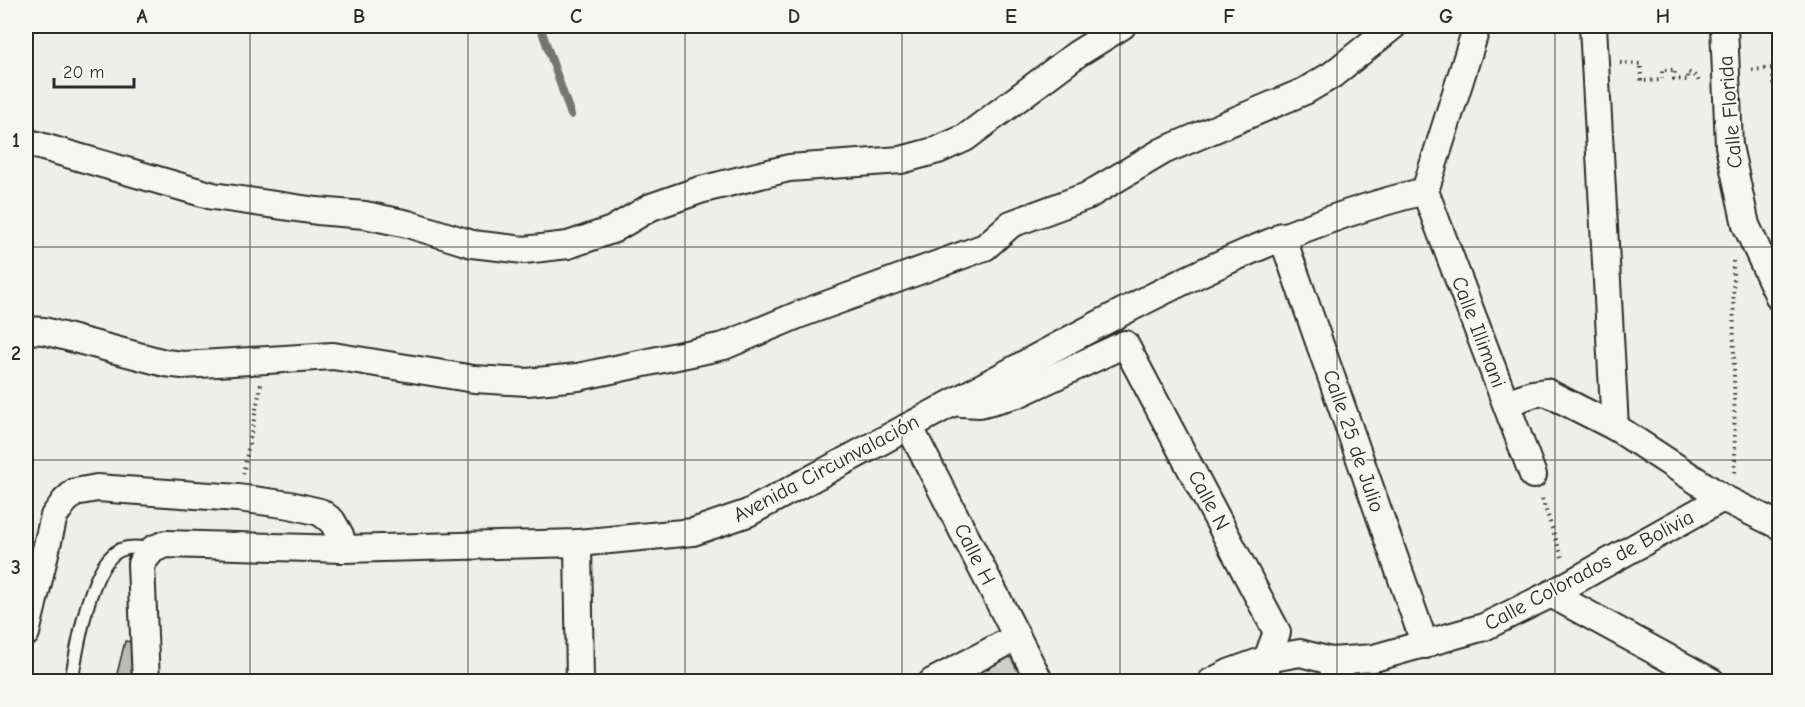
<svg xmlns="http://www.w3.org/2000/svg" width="1805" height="707" viewBox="0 0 1805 707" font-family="'Comic Neue',sans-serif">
<rect width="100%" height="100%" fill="#eeeeea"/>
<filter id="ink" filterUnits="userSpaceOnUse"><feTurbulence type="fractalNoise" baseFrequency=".0167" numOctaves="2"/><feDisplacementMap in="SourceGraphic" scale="12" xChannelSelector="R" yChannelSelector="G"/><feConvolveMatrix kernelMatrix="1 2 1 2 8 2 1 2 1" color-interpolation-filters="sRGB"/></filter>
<g filter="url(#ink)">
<polygon fill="#cececa" stroke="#7c7c7a" stroke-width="1.5" points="1010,657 1023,681 963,681"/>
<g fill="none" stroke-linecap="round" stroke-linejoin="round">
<polyline stroke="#757573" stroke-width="8" points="540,26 571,115"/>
</g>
<polygon fill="#babab7" stroke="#2b2b2b" stroke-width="1.5" points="125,641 138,643 136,682 115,682"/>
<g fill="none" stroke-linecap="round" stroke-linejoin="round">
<defs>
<path id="service" d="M 71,682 C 77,651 89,564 120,550 C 131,546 141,548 152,549"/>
<g id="minor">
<polyline points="1593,26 1615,427"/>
<polyline points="1724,26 1729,146 1746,225 1780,299"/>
<polyline points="26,142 213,196 317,211 365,215 408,224 472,244 524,250 568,245 612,230 651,207 700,190 789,168 901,160 938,150 965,138 1077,54 1122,26"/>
<polyline points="1425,191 1533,475"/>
<polyline points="1425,191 1477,26"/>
<polyline points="1282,236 1425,645"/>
<polyline points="26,330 44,331 165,363 183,365 333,356 474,379 527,382 578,377 724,346 798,315 985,247 1011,224 1087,196 1163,151 1305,91 1332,75 1393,26"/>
<polyline points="961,403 980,404 1018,394 1125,344 1277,632 1267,659 1265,682"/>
<polyline points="1506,403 1532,394 1546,392 1615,427 1723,498 1780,526"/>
<polyline points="909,426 1040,682"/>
<polyline points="578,543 580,682"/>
<polyline points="1551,594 1712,682"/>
<polyline points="26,633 54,516 65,501 75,492 97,488 238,498 290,505 320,512 332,521 340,535 344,549"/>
<polyline points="1331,661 1335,675 1344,682"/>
<path d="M 146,682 L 141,564 L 153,549 L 166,544 L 344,549 L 578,543 L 693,532 L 748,513 C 846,460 944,407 1043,354 C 1165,288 1289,224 1425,191"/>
<polyline points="932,682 1017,637"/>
<polyline points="1211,682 1231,672 1267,659 1300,653 1331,661 1374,658 1484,627 1551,594 1723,498"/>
</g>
</defs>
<use href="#service" stroke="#2b2b2b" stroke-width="16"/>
<use href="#minor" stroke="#2b2b2b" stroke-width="30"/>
<g stroke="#2b2b2b" stroke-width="4" stroke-dasharray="1.5 4.5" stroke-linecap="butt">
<polyline points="1620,63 1641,64 1641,81 1662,80 1662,70 1675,70 1674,79 1688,80 1688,72 1697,77 1699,82"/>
<polyline points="1752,70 1773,68 1773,83 1780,83"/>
<polyline points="1733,261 1735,475"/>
<polyline points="243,474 261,384"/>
<polyline points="1542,499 1563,560"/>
</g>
<use href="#service" stroke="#f6f6f2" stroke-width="12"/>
<use href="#minor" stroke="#f6f6f2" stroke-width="26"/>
</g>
</g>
<path fill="none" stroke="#2b2b2b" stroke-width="1.5" stroke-opacity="0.55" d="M 250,26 L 250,682M 468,26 L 468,682M 685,26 L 685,682M 902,26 L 902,682M 1120,26 L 1120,682M 1337,26 L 1337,682M 1555,26 L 1555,682M 26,247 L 1780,247M 26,460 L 1780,460"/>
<g text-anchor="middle" stroke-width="4.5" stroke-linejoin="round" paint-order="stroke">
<g font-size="21" fill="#2b2b2b" stroke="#f6f6f2">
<text transform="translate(1730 112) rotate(-95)" y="7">Calle Florida</text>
<text transform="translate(1479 332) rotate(69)" y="7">Calle Illimani</text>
<text transform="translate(1354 441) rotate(71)" y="7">Calle 25 de Julio</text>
<text transform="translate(826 468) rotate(-28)" y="7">Avenida Circunvalación</text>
<text transform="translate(1209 500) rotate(62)" y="7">Calle N</text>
<text transform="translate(975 554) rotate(63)" y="7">Calle H</text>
<text transform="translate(1589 570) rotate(-28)" y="7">Calle Colorados de Bolivia</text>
</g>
</g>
<rect width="1805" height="707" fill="none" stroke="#f6f6f2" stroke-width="66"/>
<path d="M54 78v9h80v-9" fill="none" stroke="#2b2b2b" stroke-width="3"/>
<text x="63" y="78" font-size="18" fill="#2b2b2b" stroke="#f6f6f2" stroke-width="4.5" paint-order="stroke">20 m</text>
<rect x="33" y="33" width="1739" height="641" fill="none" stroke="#2b2b2b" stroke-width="2"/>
<g font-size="20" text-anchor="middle" font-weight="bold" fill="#2b2b2b">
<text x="142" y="23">A</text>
<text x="359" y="23">B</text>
<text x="576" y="23">C</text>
<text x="794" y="23">D</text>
<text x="1011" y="23">E</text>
<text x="1229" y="23">F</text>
<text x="1446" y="23">G</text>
<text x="1663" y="23">H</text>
<text x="16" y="147">1</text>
<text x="16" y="360">2</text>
<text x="16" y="574">3</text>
</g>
</svg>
